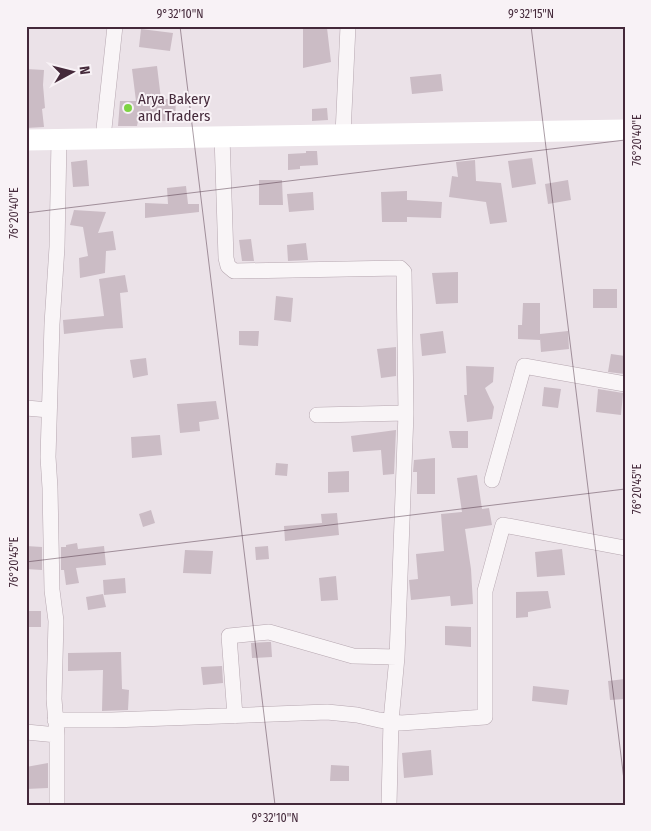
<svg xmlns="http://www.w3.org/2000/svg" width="651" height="831" font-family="'Fira Sans Condensed',sans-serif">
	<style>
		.building { fill: #cbbcc5 }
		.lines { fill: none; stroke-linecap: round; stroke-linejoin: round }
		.minor-casing { stroke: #b6a7b0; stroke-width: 16 }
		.minor { stroke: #f9f5f7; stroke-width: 15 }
		.secondary { stroke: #fff; stroke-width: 21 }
		.ticks { fill: none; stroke: #44293a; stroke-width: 1; stroke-opacity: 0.45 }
		.poi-dot { fill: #7ed443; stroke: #f8f2f6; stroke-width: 2 }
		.labels { text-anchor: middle; stroke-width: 4; stroke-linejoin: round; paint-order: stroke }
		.poi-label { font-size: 15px; fill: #44293a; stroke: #f8f2f6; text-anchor: start }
		.neatline { fill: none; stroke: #44293a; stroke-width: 2 }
		.ticks-label { font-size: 12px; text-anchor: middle; fill: #44293a }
	</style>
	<rect width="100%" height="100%" fill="#ebe2e8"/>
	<path class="building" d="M303 26 327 28 331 62 303 68Z
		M141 29 173 33 170 51 139 47Z
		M157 66 161 99H176L175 121H138L137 126H118L120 101H136L132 69Z
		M26 69 44 70 43 85 45 108 42 109 44 127 26 128Z
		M441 74 443 91 412 94 410 77Z
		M327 108 328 120 312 121V109Z
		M306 151H317L318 165 300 166V169L288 170V154L306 153Z
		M532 158 536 184 512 188 508 161Z
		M87 160 89 186 73 187 71 162Z
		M475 160 476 181 501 183 507 222 490 224 486 202 449 197 452 176 458 177 456 162Z
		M259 180H282L283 205H259Z
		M568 180 571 200 548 204 545 184Z
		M186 186 188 204H199V212L145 218V203L168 204 167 188Z
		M407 191V200L442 202 441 218 407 217V222H382L381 192Z
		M313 192 314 210 289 212 287 194Z
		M74 210 106 212 98 233 113 231 116 250 106 251 105 273 80 278 79 258 88 256 83 227 70 225Z
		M251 239 254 261H242L239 240Z
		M306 243 308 260 288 261 287 245Z
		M458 272V303L436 304 432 273Z
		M125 275 128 292 120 293 123 328 107 329 64 334 63 320 104 316 99 279Z
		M593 289H617V308H593Z
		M276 296 293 298 291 322 274 320Z
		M523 303H540V334L568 331 569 349 541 352 540 338V340L518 339V325H522Z
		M239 331H259L258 346 239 345Z
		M443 331 446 353 422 356 420 334Z
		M396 347V376L381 378 377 349Z
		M611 354 625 356V374L608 372Z
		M146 358 148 375 133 378 130 360Z
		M466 366 494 367 493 382 485 388 494 407 492 419 467 422 464 395H467Z
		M544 387 561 389 558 408 542 406Z
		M598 389 623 393 621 415 596 412Z
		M216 401 219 419 199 422 200 431 180 433 177 404Z
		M396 430 394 474 383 475 381 450 353 452 351 436Z
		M449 431H468V448H452Z
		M160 435 162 455 132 458 131 437Z
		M435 458V494H417V472H413L414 460Z
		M276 463 288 464 287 476 275 475Z
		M349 471V492L328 493V472Z
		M477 475 482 509 489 508 492 525 465 529 471 569 473 604 451 606 450 596 411 600 409 580 418 579 416 554 444 551 441 514 462 512 457 478Z
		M151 510 155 523 143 527 139 514Z
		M337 513 339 535 285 541 284 526 322 523 321 514Z
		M77 543 78 549 104 546 106 565 76 568 79 583 66 585 64 570H61V547H66V545Z
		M26 546 42 547V570L26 569Z
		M268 546 269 559 256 560 255 547Z
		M562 549 565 575 537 577 535 552Z
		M185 550 213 551 211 574 183 573Z
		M336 576 338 600 321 601 319 578Z
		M125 578 126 593 104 595 103 580Z
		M548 591 551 608 528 612V617L516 618V592Z
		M103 594 106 607 88 610 86 597Z
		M26 611H41V627H26Z
		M445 626 471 627V647L445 645Z
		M268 642H271L272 657 252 658 251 643Z
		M121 652 122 689 129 690 128 710 102 711 103 670 68 671V653Z
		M222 666 223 683 203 685 201 667Z
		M625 679V699L610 700 608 681Z
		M533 686 569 690 567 705 532 701Z
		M431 750 433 775 404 778 402 753Z
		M48 763V788L26 789V767Z
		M331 765 349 766V781H330Z"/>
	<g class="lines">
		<defs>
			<path id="minor" d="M343 134 348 26
				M222 136 226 258 228 266 234 271 400 268 404 272 406 413 397 657
				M103 138 115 26
				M26 408 49 410
				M317 415 406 413
				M492 480 524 366 625 384
				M235 716 229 636 269 632 353 656 397 657 391 721 389 805
				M55 720H112L327 712 357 715 379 720 401 723 485 717V591L503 525 625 548
				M26 732 57 735
				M57 805V735L54 699 56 621 52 590 50 488 48 457 52 324 57 247 59 139"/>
		</defs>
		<use href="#minor" class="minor-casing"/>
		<use href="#minor" class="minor"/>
		<path class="secondary" d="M26 140 625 130"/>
	</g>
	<path class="ticks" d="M180 26 275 805M531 26 625 788M26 213 625 140M26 562 625 489"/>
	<circle class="poi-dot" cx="128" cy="108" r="5"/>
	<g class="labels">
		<g class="poi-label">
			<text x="138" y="104">Arya Bakery<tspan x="138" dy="17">and Traders</tspan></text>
		</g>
	</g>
	<rect width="651" height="831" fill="none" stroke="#f8f2f6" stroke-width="55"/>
	<g transform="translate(72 72) rotate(83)" stroke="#f8f2f6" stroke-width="4" paint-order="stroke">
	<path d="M0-4L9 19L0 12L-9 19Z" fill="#44293a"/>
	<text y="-8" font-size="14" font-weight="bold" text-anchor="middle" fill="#44293a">N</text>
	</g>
	<rect x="28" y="28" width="596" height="776" class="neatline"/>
	<g class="ticks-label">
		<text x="180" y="18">9°32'10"N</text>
		<text x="531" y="18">9°32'15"N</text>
		<text transform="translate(637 140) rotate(-90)" y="4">76°20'40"E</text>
		<text transform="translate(14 213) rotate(-90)" y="4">76°20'40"E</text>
		<text transform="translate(637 489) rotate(-90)" y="4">76°20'45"E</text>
		<text transform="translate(14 562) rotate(-90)" y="4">76°20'45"E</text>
		<text x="275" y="822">9°32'10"N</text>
	</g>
</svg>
